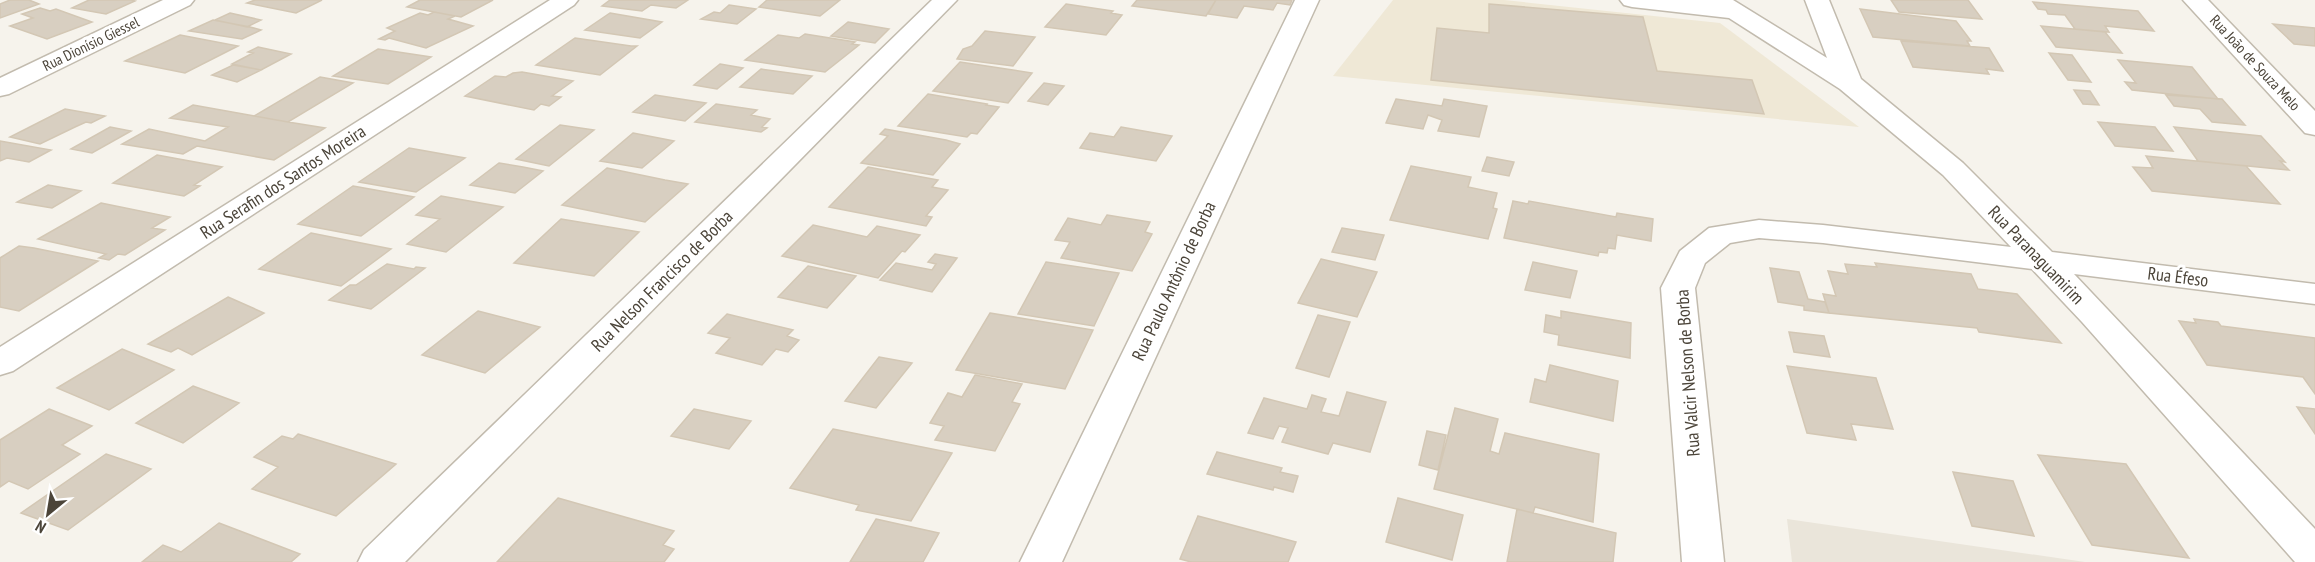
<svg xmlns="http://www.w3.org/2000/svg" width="2315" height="562" font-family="'PT Sans Narrow',sans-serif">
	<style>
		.residential { fill: #eae5da }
		.education { fill: #efe8d6 }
		.building { fill: #d8cfc1; stroke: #d3c7b4; stroke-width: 1.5 }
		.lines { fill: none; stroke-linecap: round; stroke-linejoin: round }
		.minor-casing { stroke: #c2bbae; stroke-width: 3 }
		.minor { fill: #fff; fill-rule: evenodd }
		.labels { text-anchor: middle; stroke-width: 6; stroke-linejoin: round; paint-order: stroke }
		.far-street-label { font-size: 15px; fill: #4b4439; stroke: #fff }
		.street-label { font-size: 18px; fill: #4b4439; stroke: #fff }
	</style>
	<rect width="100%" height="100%" fill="#f6f3ec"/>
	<path class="residential" d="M1787 519 2085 562H1792Z"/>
	<path class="education" d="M1393 0H1504L1720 23 1859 127 1333 76Z"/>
	<path class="building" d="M10 0H29L39 4 0 18V4Z
		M89 0H131L135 1 106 14 72 8Z
		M255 0H322L296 13 247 3Z
		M420 0H493L461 17 407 7Z
		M610 0H688L676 8 651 5 642 11 602 6Z
		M767 0H840L820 16 759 7Z
		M1137 0H1216L1206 16 1132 6Z
		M1216 0H1292L1290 5 1277 3 1273 10 1244 6 1237 18 1208 14Z
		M1891 0H1968L1982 19 1899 12Z
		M2033 2 2138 11 2154 31 2105 26 2109 32 2075 29 2065 15 2048 14 2046 10 2038 9Z
		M1066 4 1113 11 1111 13 1122 15 1106 35 1045 27Z
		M1489 4 1643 17 1657 71 1752 80 1764 114 1431 80 1437 28 1489 33Z
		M729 5 756 9 737 24 701 19 714 12 720 13Z
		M40 8 50 11 56 9 92 22 47 39 10 26 33 18 22 14Z
		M1860 9 1956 21 1971 41H1967L1970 46 1873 37Z
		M434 12 455 16 448 19 473 26 426 48 389 38 385 40 379 39 395 31 387 28 420 13 428 15Z
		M230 13 261 20 247 27 215 20Z
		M610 13 662 22 640 38 585 30Z
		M213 20 250 27 261 30 242 39 189 31Z
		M848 22 889 29 875 43 831 36Z
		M2273 24 2315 28V46L2294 44Z
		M2041 26 2105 32 2122 53 2056 47Z
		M985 31 1035 37 1013 66 957 59 963 49 972 46Z
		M805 34 855 42 852 44 859 45 825 72 745 60 778 35 799 38Z
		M180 35 238 46 185 73 125 61Z
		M575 38 631 46H637L600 75 536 65Z
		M1901 41 1989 48 2003 71 1986 69 1989 74 1913 67Z
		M258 47 291 54 261 70 232 64 253 53 248 52Z
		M378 49 431 57 388 84 333 76Z
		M2049 53 2072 55 2091 82 2068 80Z
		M2118 60 2192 67 2218 99 2132 90 2125 82 2136 83Z
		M960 62 1032 73 1008 103 933 91Z
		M720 64 743 68 717 89 694 85Z
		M233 65 261 70 237 82 212 75Z
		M761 69 812 76 793 94 740 87Z
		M522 72 573 81 552 96 561 97 549 106 541 104 534 110 465 96 495 76 506 77 513 73Z
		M320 77 353 83 288 122 254 116Z
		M1044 83 1064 86 1048 105 1028 101Z
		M2074 90 2090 91 2099 105 2083 104Z
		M928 94 987 104 986 105 999 107 977 134 971 133 967 137 898 126Z
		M655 95 706 103 685 121 633 112Z
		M2166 95 2222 99 2245 125 2212 122 2200 109 2174 106Z
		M1396 99 1442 106 1444 99 1487 106 1479 137 1438 131 1442 120 1428 115 1423 129 1386 123Z
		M716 104 757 110 751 115 770 119 762 127 767 128 761 132 695 122Z
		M193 105 288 122 325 128 274 160 197 146 183 154 122 144 149 129 205 141 228 127 170 118Z
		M65 109 105 116 91 123 86 122 75 127 40 144 10 137Z
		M2098 122 2155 127 2173 151 2115 146Z
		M560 125 594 130 549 166 516 159Z
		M110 127 131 131 92 153 71 149Z
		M1121 127 1172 136 1156 161 1080 148 1090 133 1114 137Z
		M2174 127 2261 136 2285 162 2280 161 2289 170 2198 161Z
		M885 129 946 140 960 144 933 175 861 163 888 136 880 134Z
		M633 133 674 141 642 168 600 161Z
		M0 141 51 150 29 162 7 158 0 161Z
		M409 148 465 158 416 192 359 182Z
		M157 155 222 167 194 185 200 186 184 196 113 183Z
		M2146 156 2246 166 2280 204 2152 191 2133 167 2153 168Z
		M1487 157 1514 162 1509 176 1482 171Z
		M499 163 523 167 543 171 515 193 470 185Z
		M1411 166 1471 177 1468 187 1497 193 1493 208 1497 209 1488 239 1390 220Z
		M868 167 938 180 932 187 948 190 926 216 932 217 926 226 829 207Z
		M607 168 665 180 688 184 645 222 562 205Z
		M48 185 81 191 52 208 17 202Z
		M353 186 414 197 361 236 298 224Z
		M441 196 503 207 446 252 407 244 440 219 416 215Z
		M1513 201 1528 204 1529 201 1616 217 1617 213 1653 219 1651 241 1617 235 1615 249 1608 248 1607 253 1599 252 1598 256 1504 238Z
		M101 203 170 217 152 228 165 230 125 255 118 254 109 260 99 258 106 254 38 239Z
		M1107 215 1150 222 1145 232 1152 234 1132 271 1061 258 1070 242 1055 240 1068 218 1101 225Z
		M561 219 639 232 594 276 514 263Z
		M813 225 867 237 877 226 920 235 905 252 902 251 878 278 782 256Z
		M1342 228 1384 235 1375 260 1332 252Z
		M311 233 391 249 341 286 259 269Z
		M19 246 34 248 98 261 19 311 0 307V258Z
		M935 254 957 258 932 292 880 280 896 263 932 270 936 264 928 262Z
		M1321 259 1377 272 1357 317 1298 303Z
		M1046 262 1119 273 1094 326 1018 314Z
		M1533 262 1577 271 1570 298 1525 290Z
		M1875 263 1971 274 1978 289 2017 294 2061 343 1979 332 1977 328 1829 313 1823 294 1836 296 1828 271 1848 274 1845 264 1877 267Z
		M387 264 414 269 416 267 425 268 371 309 329 300 350 285H356Z
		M808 266 856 276 827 308 778 297Z
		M1770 268 1799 272 1808 299 1825 302 1829 313 1804 310V306L1778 302Z
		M228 297 264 313 192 355 178 348 171 352 148 344Z
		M478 311 540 327 485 373 422 355Z
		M1561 311 1631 323 1630 358 1558 345 1559 335 1544 332 1546 315 1561 318Z
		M990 313 1093 330 1065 389 956 370Z
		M727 314 793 330 787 336 799 340 788 352 776 349 762 365 716 353 730 338 708 333Z
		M1318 315 1350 322 1329 377 1296 368Z
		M2194 319 2218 322 2221 326 2315 338V394L2303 377 2207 365 2179 321 2196 323Z
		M1789 332 1824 336 1830 357 1794 352Z
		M122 349 174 370 109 410 57 388Z
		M879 357 912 363 876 408 845 401Z
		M1550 365 1618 381 1613 421 1530 402 1535 379 1546 382Z
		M1787 366 1876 378 1893 429 1851 424 1856 440 1807 433Z
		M975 375 1022 384 1012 402 1020 404 995 451 935 440 944 426 930 423 948 393 962 397Z
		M193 386 239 403 183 443 136 423Z
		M1347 392 1386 402 1370 452 1333 443 1328 454 1282 442 1288 428 1279 426 1273 439 1248 433 1264 398 1307 409 1312 395 1326 399 1321 412 1339 416Z
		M2297 407 2315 409V434Z
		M1455 408 1498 419 1490 451 1499 454 1505 433 1599 454 1593 522 1535 507 1533 513 1434 489Z
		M49 409 92 426 62 445 80 454 28 489 9 481 0 487V440Z
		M694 409 751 421 729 449 671 436Z
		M833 429 952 453 911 521 856 510 859 505 790 488Z
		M1427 431 1446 435 1438 470 1419 465Z
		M298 434 396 464 336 516 252 489 278 467 254 457 282 436 293 439Z
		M1217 452 1282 468 1280 472 1298 476 1293 492 1274 487 1273 490 1207 474Z
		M106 454 151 469 68 530 21 513Z
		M2038 455 2126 464 2189 558 2092 545Z
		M1953 472 2013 481 2034 536 1972 526Z
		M558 498 674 531 663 545 674 549 664 562H497Z
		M1398 498 1463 515 1452 560 1386 542Z
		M1517 509 1616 533 1613 562H1507Z
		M1198 516 1296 542 1288 562H1191L1180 559Z
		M876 519 939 533 923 562H850Z
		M219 523 300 554 291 562H142L163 545 181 552Z"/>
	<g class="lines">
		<defs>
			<path id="minor" d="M163 0H194L190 5 9 94 0 96V78Z
				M550 0H578L574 5 13 371 0 375V347Z
				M932 0H957L405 562H358L364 550Z
				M1295 0H1319L1062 562H1020Z
				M1620 0H1733L1827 58 1805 0H1829L1861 79 1963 163 2052 252 2315 284V304L2074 274 2315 529V562H2295L2082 322 2032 269 1823 243 1759 238 1730 243 1705 263 1695 288 1724 562H1682L1661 288 1680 251 1709 228 1759 220 1823 225 2011 247 1943 175 1840 89 1729 18 1632 7 1624 5Z
				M2183 0H2208L2315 111V135L2305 133Z"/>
		</defs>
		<use href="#minor" class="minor-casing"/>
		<use href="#minor" class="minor"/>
	</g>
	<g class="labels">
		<g class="far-street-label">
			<text transform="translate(91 44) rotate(-26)" y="5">Rua Dionísio Giessel</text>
			<text transform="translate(2255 63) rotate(47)" y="5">Rua João de Souza Melo</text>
		</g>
		<g class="street-label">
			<text transform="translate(283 182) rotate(-33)" y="6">Rua Serafin dos Santos Moreira</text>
			<text transform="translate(2036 255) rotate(46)" y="6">Rua Paranaguamirim</text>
			<text transform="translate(2178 277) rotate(7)" y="6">Rua Éfeso</text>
			<text transform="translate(662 281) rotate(-45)" y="6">Rua Nelson Francisco de Borba</text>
			<text transform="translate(1174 281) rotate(-65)" y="6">Rua Paulo Antônio de Borba</text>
			<text transform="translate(1688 373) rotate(-94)" y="6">Rua Valcir Nelson de Borba</text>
		</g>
	</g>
	<g transform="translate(48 514) rotate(210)" stroke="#ffffff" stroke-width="4.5" paint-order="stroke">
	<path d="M0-4.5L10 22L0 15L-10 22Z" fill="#4b4439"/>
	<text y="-9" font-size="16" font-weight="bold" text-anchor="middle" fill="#4b4439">N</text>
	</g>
</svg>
